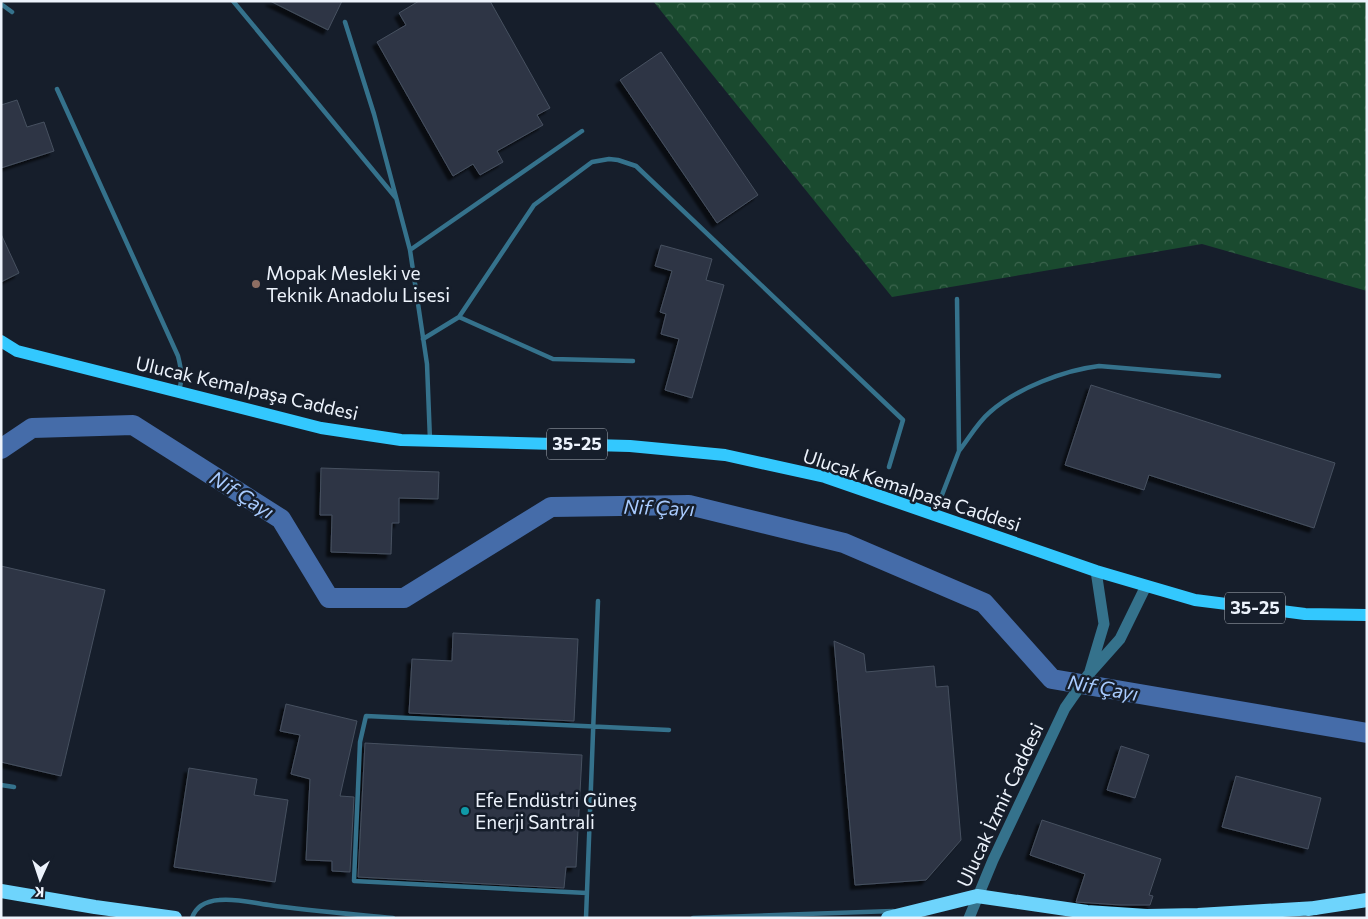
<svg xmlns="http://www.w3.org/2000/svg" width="1368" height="919" font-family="Commissioner,sans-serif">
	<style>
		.forest { fill: url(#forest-crowns) }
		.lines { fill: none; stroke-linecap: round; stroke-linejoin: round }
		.river { stroke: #456ca9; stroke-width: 20 }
		.building { fill: #2d3644; stroke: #475060; filter: url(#shadow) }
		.service { stroke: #35728c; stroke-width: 4.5 }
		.tertiary { stroke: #35728c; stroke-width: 11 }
		.primary { stroke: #33c8fe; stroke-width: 12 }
		.trunk { stroke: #6ed4fc; stroke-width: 14 }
		.education-dot { fill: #8d6e63; stroke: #161e2b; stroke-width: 2 }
		.culture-dot { fill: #0f9aa8; stroke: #161e2b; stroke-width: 2 }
		.labels { text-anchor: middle; stroke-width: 5; stroke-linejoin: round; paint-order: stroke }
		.shield { fill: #161e2b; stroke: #acb3bd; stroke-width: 1 }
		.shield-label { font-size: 18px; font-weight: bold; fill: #edf3fc }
		.poi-label { font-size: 19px; fill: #edf3fc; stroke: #161e2b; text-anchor: start }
		.street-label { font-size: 19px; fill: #edf3fc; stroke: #161e2b }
		.water-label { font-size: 20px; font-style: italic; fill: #a9cbfe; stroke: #161e2b }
	</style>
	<defs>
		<pattern id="forest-crowns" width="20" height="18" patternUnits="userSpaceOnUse" patternTransform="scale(1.25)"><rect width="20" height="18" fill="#1a4a2f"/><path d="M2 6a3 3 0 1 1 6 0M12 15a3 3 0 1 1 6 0" fill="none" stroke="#3c654e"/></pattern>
		<filter id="shadow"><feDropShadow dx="-4.5" dy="4.5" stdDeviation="1" flood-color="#0009"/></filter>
	</defs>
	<rect width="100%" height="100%" fill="#161e2b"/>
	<path class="forest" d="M653 1H1367V291L1202 244 892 297Z"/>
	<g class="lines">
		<path class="river" d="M1 449 32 428 133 425 281 519 329 598H404L551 507 689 505 844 543 984 603 1052 679 1367 733"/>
	</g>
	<path class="building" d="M270 1H342L328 30Z
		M419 1H490L550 108 537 115 543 125 497 151 503 162 480 175 473 164 453 176 377 42 406 25 399 13Z
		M661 52 758 195 717 223 620 80Z
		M17 100 27 127 44 122 54 151 1 168V105Z
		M1 234 19 273 1 282Z
		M661 245 712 259 706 280 724 285 692 398 665 390 679 339 661 334 666 314 660 312 672 271 655 266Z
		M1091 385 1335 463 1314 528 1149 475 1144 490 1065 465Z
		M321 468 439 472 438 499 399 498V523H392L391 554 331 552 332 515H320Z
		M1 566 105 590 61 776 1 762Z
		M453 633 578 639 574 721 409 713 412 659 452 661Z
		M834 641 864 654 866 672 934 666 936 687 948 686 961 840 926 880 855 885Z
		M286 704 357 721 340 796 354 797 350 872 332 871V861L306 860 310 779 291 774 300 735 280 731Z
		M365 743 582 755 576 867H566L564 888 358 877Z
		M1121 746 1149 755 1135 798 1107 790Z
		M189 768 257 779 254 795 288 800 275 882 174 867Z
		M1236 776 1321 798 1308 849 1222 827Z
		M1042 820 1161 859 1149 895 1153 896 1150 905H1120L1076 902 1085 874 1030 855Z"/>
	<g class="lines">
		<path class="service" d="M233 1 396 198
			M1 4 12 12
			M345 22 374 114 410 250 427 364 430 440
			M57 89 178 356C181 368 183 378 179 391
			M410 250 582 131
			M459 317 553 359 633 361
			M423 339 459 317 534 205 592 162 609 159 618 160 636 166 903 420 889 467
			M959 451C969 438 978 422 990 412 1017 388 1065 370 1099 366L1219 376
			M935 513 959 451 957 299
			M1 785 14 787
			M587 893 354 881 360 742 366 716 669 730
			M192 918C196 906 207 901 219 900 236 898 253 903 269 905 310 911 352 914 393 918
			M586 918 598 601
			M693 918 893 911"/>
		<path class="tertiary" d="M1090 671 1104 624 1096 571
			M969 918 993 860 1065 708 1088 675 1120 639 1146 586"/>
		<path class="primary" d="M1 341 17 351 321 428 401 440 630 446 725 455 825 477 1096 571 1195 600 1305 614 1367 615"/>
		<path class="trunk" d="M1 891 95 907 175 918
			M1308 909 1367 900
			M888 918 977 896 1087 912 1147 916 1198 915 1316 908"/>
	</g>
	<circle class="education-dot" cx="256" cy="284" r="5"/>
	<circle class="culture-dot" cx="465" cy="811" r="5"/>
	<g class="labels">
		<g class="shield">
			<rect x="547" y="428.5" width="60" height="31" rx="4"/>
			<rect x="1225" y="592.5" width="60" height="31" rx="4"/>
		</g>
		<g class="shield-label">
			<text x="577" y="450">35-25</text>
			<text x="1255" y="614">35-25</text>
		</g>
		<g class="poi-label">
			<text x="266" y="280">Mopak Mesleki ve<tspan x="266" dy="22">Teknik Anadolu Lisesi</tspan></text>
			<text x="475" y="807">Efe Endüstri Güneş<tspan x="475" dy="22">Enerji Santrali</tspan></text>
		</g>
		<g class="street-label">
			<text transform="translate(247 388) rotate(13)" y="7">Ulucak Kemalpaşa Caddesi</text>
			<text transform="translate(912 490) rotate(18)" y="7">Ulucak Kemalpaşa Caddesi</text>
			<text transform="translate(1000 805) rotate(-65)" y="7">Ulucak İzmir Caddesi</text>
		</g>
		<g class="water-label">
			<text transform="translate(242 495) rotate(32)" y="7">Nif Çayı</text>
			<text transform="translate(659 508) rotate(2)" y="7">Nif Çayı</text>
			<text transform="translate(1103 688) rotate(10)" y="7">Nif Çayı</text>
		</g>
	</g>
	<rect width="1368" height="919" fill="none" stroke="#edf3fc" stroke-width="5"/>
	<g transform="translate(40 879) rotate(183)" stroke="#161e2b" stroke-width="4" paint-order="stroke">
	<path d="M0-4L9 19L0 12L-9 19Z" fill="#edf3fc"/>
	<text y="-8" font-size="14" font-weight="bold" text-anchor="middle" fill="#edf3fc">K</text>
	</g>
</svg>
